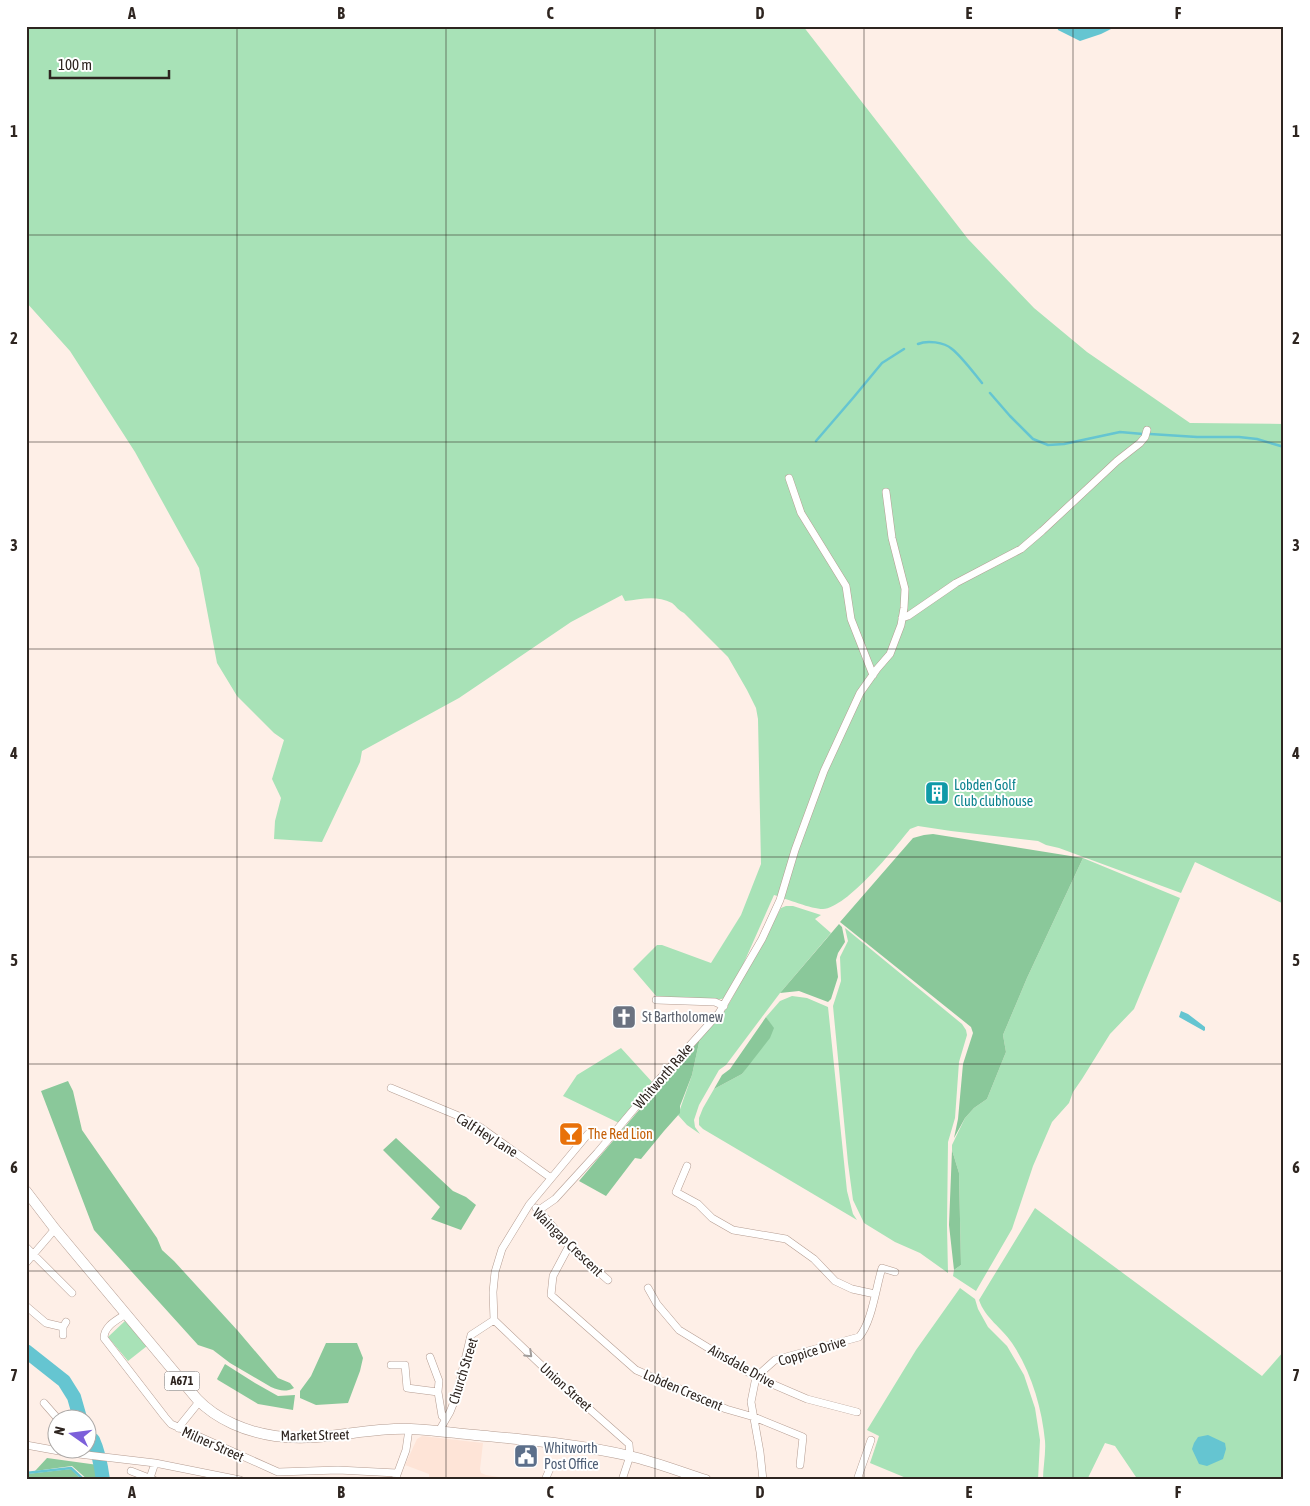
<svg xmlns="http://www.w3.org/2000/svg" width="1310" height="1506" font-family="'Asap Condensed',sans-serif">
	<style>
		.built { fill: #fee4d7 }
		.green { fill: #a8e2b7 }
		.forest { fill: #8ac89a }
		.water { fill: #65c5d1 }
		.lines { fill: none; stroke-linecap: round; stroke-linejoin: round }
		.stream { stroke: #65c5d1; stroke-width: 2.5 }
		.river { stroke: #65c5d1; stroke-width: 14 }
		.minor-casing { stroke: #b59d92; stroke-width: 8 }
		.primary-casing { stroke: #b59d92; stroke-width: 11 }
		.minor { stroke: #fff; stroke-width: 7 }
		.primary { stroke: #fff; stroke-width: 10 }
		.oneway { stroke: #a19d9b }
		.grid { fill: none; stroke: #2e2520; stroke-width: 1; stroke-opacity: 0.55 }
		.labels { text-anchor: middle; stroke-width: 4; stroke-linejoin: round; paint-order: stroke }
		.shield { fill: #fff; stroke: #6d6663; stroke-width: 1 }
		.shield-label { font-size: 12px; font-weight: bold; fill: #2e2520 }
		.culture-label { font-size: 14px; fill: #0d838f; stroke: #fff; text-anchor: start }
		.worship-label { font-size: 14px; fill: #5b616d; stroke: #fff; text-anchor: start }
		.street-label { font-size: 14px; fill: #2e2520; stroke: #fff }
		.food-label { font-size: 14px; fill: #c56008; stroke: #fff; text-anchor: start }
		.service-label { font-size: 14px; fill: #4e5e75; stroke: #fff; text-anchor: start }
		.neatline { fill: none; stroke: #2e2520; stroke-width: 2 }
		.grid-label { font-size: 16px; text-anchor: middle; font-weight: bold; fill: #2e2520 }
	</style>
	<rect width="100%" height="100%" fill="#feefe7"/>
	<path class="built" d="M422 1436 483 1443 480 1469 481 1473 486 1475 519 1480H429V1474L405 1465 417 1439Z"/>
	<path class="green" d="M26 26H803L968 239 1034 308 1087 352 1190 423 1284 424V904L1195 862 1181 893 1059 848 1046 845 1038 841 951 831 918 826 910 829C895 848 847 908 823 909 811 909 787 899 774 895L738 976 727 998 715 1000 657 997 633 969 657 945H662L711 963 741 915 761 864 758 719 756 708 747 690 728 657 684 613C679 611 676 606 672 603 656 595 642 599 625 601L622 595 571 622 459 698 362 751 360 762 322 842 274 839 275 821 281 798 272 779 284 740 274 733 237 696 217 663 199 568 135 452 70 351 26 302Z
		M1083 858 1180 898 1134 1009 1110 1034 1082 1079 1073 1092 1069 1103 1052 1122 1033 1166 1012 1229 976 1291 953 1276 954 1270 961 1265 959 1173 952 1150V1145L965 1118 974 1108 987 1099 1006 1052 1003 1035 1027 978Z
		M786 906H793L821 915 815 919 831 933 780 993 726 1065 719 1070 699 1105 694 1120 695 1127 700 1134 687 1125 678 1115 692 1075 700 1038 719 1018 730 1002 781 908Z
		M845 928 962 1024 966 1030 967 1035 959 1062 955 1118 948 1142 947 1226 948 1273 920 1253 895 1242 864 1223 853 1200 848 1163 833 1006 841 981 840 957 848 941Z
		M792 996 807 998 828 1007 847 1191 853 1214 857 1220 703 1129 699 1125V1118L703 1108 714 1089 742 1074 773 1028 766 1017 780 1001Z
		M621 1048 653 1083 619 1123 563 1096 577 1075Z
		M1035 1208 1262 1376 1284 1351V1480H1138L1115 1446 1105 1443 1087 1480H1043C1043 1467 1046 1454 1045 1441 1042 1408 1031 1371 1012 1343 1002 1328 985 1318 979 1300Z
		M960 1288 975 1299 978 1309 988 1327 1007 1346 1024 1375 1035 1408 1040 1440 1038 1480H911L870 1463 879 1436 867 1430 916 1350Z
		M126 1320 147 1346 128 1361 108 1337Z"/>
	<path class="forest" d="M933 834 1083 858 1027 978 1003 1035 1006 1052 987 1099 974 1108 965 1118 954 1138 958 1119 963 1064 973 1033 971 1027 840 922 913 838 924 835Z
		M839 924 842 927 845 942 838 953 836 960 838 977 831 999 828 1002 799 991 780 993Z
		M766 1017 774 1028 770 1038 742 1074 714 1089 722 1075 730 1069Z
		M700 1038 692 1075 680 1106V1113L664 1131 641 1159 635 1158 606 1196 579 1181Z
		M68 1081 73 1091 82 1130 157 1238 162 1250 174 1261 238 1331 278 1378 290 1383 294 1388C286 1392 280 1391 271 1387L230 1363 213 1350 198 1345 94 1230 41 1091Z
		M396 1138 453 1191 466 1197 476 1205 461 1230 431 1219 440 1207 383 1150Z
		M952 1150 959 1173 961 1265 954 1270 949 1225Z
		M326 1343H357L363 1358 360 1371 348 1403 316 1405 300 1398V1391L311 1376Z
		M225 1364 255 1383 278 1396 295 1395 293 1410 258 1404 218 1380 217 1379Z
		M47 1458 98 1465 100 1480H88L72 1466 35 1471Z
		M71 1469 82 1480H26V1474Z"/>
	<path class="water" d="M1057 26H1117L1101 34 1080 41 1058 30Z
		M1181 1011 1188 1014 1205 1027V1030L1204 1031 1179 1017Z
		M1208 1435 1225 1443 1226 1449 1223 1459 1207 1466 1199 1464 1192 1449 1194 1443 1198 1437Z"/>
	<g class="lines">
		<path class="stream" d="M918 344C927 340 944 342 952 349 962 357 973 372 982 383
			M990 393 1010 416 1033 439 1048 445 1064 444 1120 432 1143 434
			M1150 434 1197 437H1239L1257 439 1284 447
			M816 441 853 398 882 363 904 349
			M26 1473 71 1468 84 1480"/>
		<path class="river" d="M26 1351 64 1381 74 1397 80 1418
			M88 1439 93 1440C99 1453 101 1465 103 1480"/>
		<defs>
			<path id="minor" d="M789 478 801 513 846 586 851 619 873 675
				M902 618 908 616 956 583 1021 549 1042 531 1117 461 1140 443 1145 437 1147 430
				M656 1000 715 1002 724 1006
				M391 1088 461 1117 480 1127 551 1178
				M687 1166 676 1192 698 1204 712 1218 733 1230 786 1239 814 1259 835 1281 852 1289 875 1294
				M536 1208 539 1210 569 1246 608 1280
				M539 1210 555 1199 597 1153 656 1083 719 1013 762 939 780 900 795 850 824 771 860 693 877 669 890 654 901 625 904 608 905 589 892 538 886 492
				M569 1246 553 1276 551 1295 636 1370 726 1409 754 1417 803 1437 800 1465
				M26 1247 72 1293
				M26 1263 55 1229
				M648 1288 657 1304 679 1330 756 1377 807 1399 857 1412
				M26 1306 46 1323 63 1327
				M126 1314C117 1320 104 1326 104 1338L165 1417 171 1424 278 1472 338 1470 397 1473
				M494 1320 560 1383 629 1444 630 1456 622 1480
				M494 1320 493 1292 495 1272 502 1249 529 1205 588 1134
				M63 1335V1327L66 1322
				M430 1357 439 1381 438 1392
				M391 1365H405L407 1388 438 1392 442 1416 445 1419
				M44 1403 58 1419
				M178 1428 199 1402
				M439 1431 450 1412 456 1397 471 1335 494 1320
				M26 1445 70 1453 155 1463 240 1480
				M131 1471 154 1480
				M150 1478 155 1463
				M395 1480 406 1450 409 1429
				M545 1480 552 1464
				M763 1480 760 1452 751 1402 756 1377 775 1360 859 1337C872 1322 876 1287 882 1268L895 1272
				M857 1480 871 1440"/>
			<path id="primary" d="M26 1191 55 1229 197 1399C217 1420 247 1432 275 1436 321 1443 365 1427 411 1429 433 1430 454 1433 475 1435 527 1440 579 1444 630 1456 655 1462 681 1472 706 1480"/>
		</defs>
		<use href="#minor" class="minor-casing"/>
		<use href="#primary" class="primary-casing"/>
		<use href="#minor" class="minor"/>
		<use href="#primary" class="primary"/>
	</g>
	<defs><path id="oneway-chevron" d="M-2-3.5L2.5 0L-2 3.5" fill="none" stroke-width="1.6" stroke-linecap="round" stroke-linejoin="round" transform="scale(1.25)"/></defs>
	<use class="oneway" href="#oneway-chevron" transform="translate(529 1354) rotate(44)"/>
	<path class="grid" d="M237 26V1480M446 26V1480M655 26V1480M864 26V1480M1073 26V1480M26 235H1284M26 442H1284M26 649H1284M26 857H1284M26 1064H1284M26 1271H1284"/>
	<defs>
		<symbol id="building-square" viewBox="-11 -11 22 22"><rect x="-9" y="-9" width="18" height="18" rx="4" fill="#0f9aa8" stroke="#fff"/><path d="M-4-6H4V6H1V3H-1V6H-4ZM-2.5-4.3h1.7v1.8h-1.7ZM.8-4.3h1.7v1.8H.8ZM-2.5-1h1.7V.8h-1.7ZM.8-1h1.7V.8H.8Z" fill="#fff"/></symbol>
		<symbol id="church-square" viewBox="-11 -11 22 22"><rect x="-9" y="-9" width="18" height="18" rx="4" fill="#6b7280" stroke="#fff"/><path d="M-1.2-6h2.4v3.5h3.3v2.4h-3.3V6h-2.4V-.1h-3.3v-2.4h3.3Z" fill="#fff"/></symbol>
		<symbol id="bar-square" viewBox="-11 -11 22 22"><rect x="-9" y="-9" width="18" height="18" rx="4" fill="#e8710a" stroke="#fff"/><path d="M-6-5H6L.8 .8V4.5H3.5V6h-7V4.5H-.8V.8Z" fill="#fff"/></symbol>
		<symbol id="civic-square" viewBox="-11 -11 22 22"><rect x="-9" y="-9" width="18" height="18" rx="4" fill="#5c6f8a" stroke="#fff"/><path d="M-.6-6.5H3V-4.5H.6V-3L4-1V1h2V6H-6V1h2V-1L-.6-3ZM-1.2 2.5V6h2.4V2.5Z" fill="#fff"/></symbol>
	</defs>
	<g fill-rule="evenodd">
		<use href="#building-square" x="923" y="779" width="28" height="28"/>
		<use href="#church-square" x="610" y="1003" width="28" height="28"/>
		<use href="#bar-square" x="557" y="1120" width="28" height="28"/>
		<use href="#civic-square" x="512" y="1442" width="28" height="28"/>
	</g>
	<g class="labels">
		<rect class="shield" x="164.5" y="1371.5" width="35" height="19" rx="4"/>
		<g class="shield-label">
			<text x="182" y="1385">A671</text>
		</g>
		<g class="culture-label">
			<text x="954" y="790">Lobden Golf<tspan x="954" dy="16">Club clubhouse</tspan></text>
		</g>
		<g class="worship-label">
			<text x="642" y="1022">St Bartholomew</text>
		</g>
		<g class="street-label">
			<text transform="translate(663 1076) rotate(-49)" y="5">Whitworth Rake</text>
			<text transform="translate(487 1135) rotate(32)" y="5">Calf Hey Lane</text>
			<text transform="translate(568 1242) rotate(44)" y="5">Waingap Crescent</text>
			<text transform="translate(812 1351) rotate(-17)" y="5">Coppice Drive</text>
			<text transform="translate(742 1366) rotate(29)" y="5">Ainsdale Drive</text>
			<text transform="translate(463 1371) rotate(-73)" y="5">Church Street</text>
			<text transform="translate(566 1387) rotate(42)" y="5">Union Street</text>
			<text transform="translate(683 1390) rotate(23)" y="5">Lobden Crescent</text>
			<text transform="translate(315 1435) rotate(-1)" y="5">Market Street</text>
			<text transform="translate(213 1444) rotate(24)" y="5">Milner Street</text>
		</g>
		<g class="food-label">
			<text x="588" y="1139">The Red Lion</text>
		</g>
		<g class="service-label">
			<text x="544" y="1453">Whitworth<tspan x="544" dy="16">Post Office</tspan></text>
		</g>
	</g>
	<rect width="1310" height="1506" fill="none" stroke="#ffffff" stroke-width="55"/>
	<g transform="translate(72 1434) rotate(284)"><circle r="24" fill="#ffffff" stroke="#aba8a6"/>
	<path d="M0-4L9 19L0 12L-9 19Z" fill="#7c5fda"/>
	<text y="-8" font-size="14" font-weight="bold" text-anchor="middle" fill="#2e2520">N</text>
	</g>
	<path d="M50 70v8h119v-8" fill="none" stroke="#2e2520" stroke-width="2.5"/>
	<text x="58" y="70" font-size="15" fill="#2e2520" stroke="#ffffff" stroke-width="4" paint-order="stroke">100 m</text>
	<rect x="28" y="28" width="1254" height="1450" class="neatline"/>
	<g class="grid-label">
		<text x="132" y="19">A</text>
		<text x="341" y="19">B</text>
		<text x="550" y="19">C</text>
		<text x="760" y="19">D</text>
		<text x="969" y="19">E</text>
		<text x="1178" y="19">F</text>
		<text x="14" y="137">1</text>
		<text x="1296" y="137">1</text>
		<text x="14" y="344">2</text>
		<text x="1296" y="344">2</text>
		<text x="14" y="551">3</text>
		<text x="1296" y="551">3</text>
		<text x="14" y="759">4</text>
		<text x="1296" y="759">4</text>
		<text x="14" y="966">5</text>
		<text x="1296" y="966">5</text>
		<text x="14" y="1173">6</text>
		<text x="1296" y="1173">6</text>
		<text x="14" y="1381">7</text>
		<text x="1296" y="1381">7</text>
		<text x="132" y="1498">A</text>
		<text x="341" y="1498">B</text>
		<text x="550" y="1498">C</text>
		<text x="760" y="1498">D</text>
		<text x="969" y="1498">E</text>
		<text x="1178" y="1498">F</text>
	</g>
</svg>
